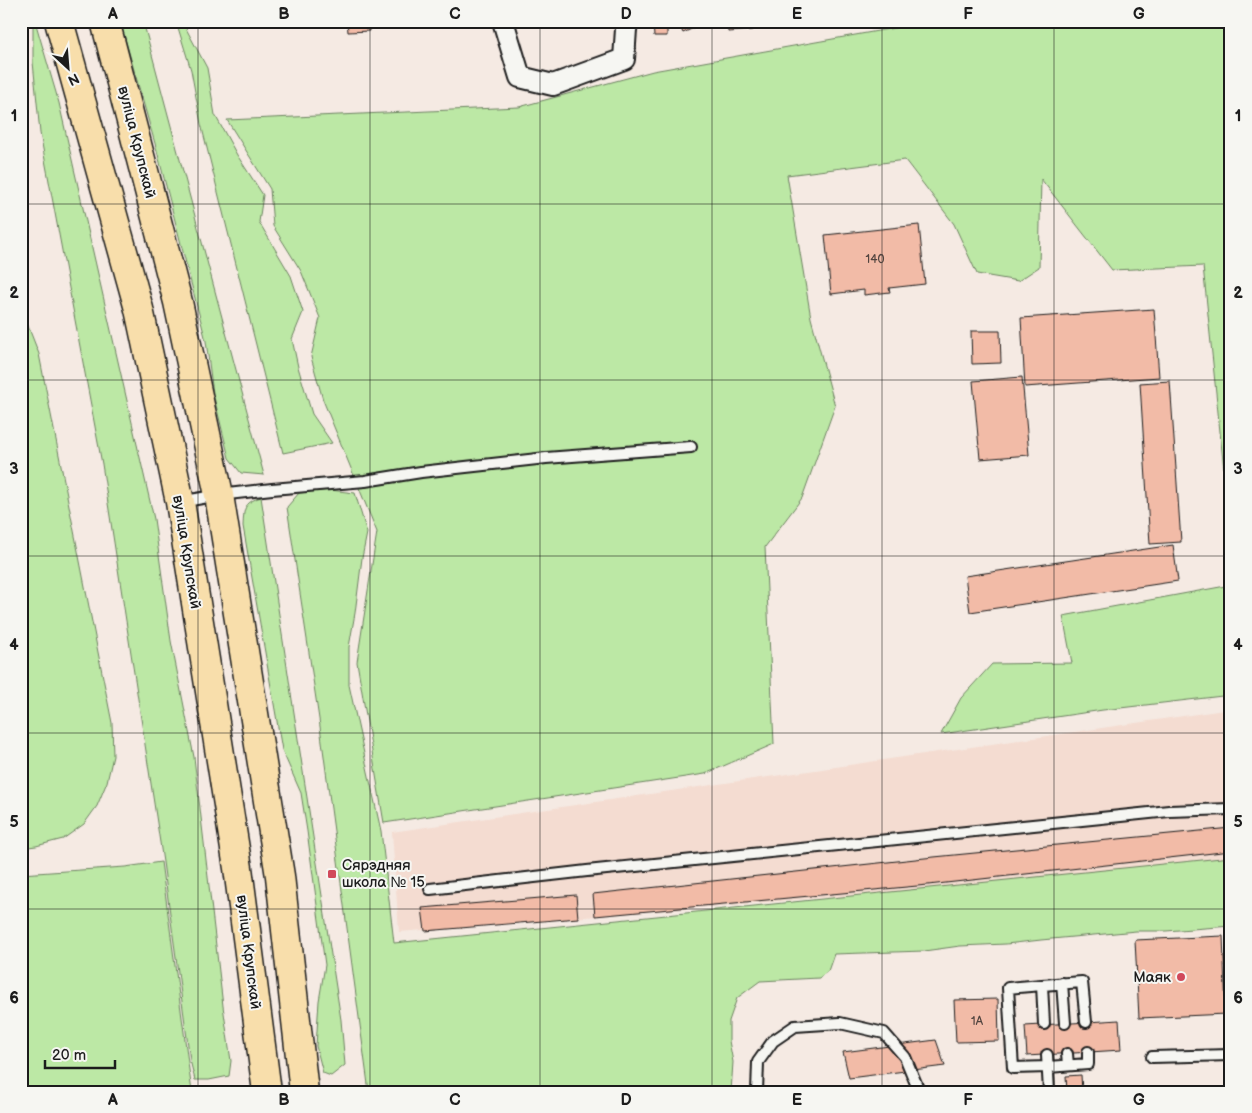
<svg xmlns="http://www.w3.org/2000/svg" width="1252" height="1113" font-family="'Balsamiq Sans',sans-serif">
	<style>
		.built { fill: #f4dcd1 }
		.green { fill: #bce8a5; stroke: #6c8260 }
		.building { fill: #f2bba7; stroke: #1c1c1c }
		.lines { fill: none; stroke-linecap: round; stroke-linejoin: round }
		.service-casing { stroke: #1c1c1c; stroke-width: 14 }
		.minor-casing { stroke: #1c1c1c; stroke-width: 24 }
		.primary-casing { stroke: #1c1c1c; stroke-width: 31 }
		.service { stroke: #f6f6f2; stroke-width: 10 }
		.minor { stroke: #f6f6f2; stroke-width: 20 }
		.primary { stroke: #f8deab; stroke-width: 28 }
		.grid { fill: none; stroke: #1c1c1c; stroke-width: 1; stroke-opacity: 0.55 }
		.poi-dot { fill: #d1495b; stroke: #f6f6f2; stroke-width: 2 }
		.labels { text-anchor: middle; stroke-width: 4; stroke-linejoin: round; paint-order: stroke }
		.number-label { font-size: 12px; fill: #52443f }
		.street-label { font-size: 15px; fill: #1c1c1c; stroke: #f6f6f2 }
		.poi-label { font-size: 15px; fill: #1c1c1c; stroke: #f6f6f2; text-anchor: start }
		.neatline { fill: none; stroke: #1c1c1c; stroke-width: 2 }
		.grid-label { font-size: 16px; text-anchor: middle; font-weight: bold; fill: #1c1c1c }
	</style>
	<rect width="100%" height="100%" fill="#f5eae3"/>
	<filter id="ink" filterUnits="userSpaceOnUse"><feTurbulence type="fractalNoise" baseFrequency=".02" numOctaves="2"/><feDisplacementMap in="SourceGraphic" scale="10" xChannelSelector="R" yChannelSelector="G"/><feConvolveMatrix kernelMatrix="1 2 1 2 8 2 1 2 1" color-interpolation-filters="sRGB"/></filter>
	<g filter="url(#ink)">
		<path class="built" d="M1231 709V865L399 932 392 832Z"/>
		<path class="green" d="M33 21H35L59 103 154 519 171 641 194 757 223 1006 231 1061 229 1076 209 1080H195L190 1060 163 862 102 464 40 133 33 62Z
			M120 21H143L264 475 241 473 229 458 213 393 206 341 156 147Z
			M176 21H182L207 68 215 115 237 155 263 195 259 222 291 276 303 312 292 339 298 367 312 414 332 443 283 453 201 124 191 70Z
			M934 21H1231V539L1203 266 1112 270 1041 179 1039 267 1018 281 977 274 954 224 905 160 787 175 811 318 835 406 802 498 765 547 774 744 705 774 384 823 357 662 377 532 323 400 311 357 320 318 301 271 273 226 270 189 227 120 519 107 653 71Z
			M21 308 39 354 112 723 113 756 107 782 97 806 84 824 63 839 36 846 21 848Z
			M330 490 355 493 367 533 362 558 355 613 349 647V685L381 831 394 943 1231 857V926L1166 931H1136L1041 940 1006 944 960 946 924 951 834 954 828 971 819 978 760 981 737 998 729 1021V1041L733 1062 731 1092H369L319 719 287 507 299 493Z
			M261 497 341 1020 345 1065 331 1076 323 1073 316 1046 319 1001 325 965 307 831 301 793 282 750 243 526C244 509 243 503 261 497Z
			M1231 585V695L1103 710 941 734 961 698 992 664 1072 663 1063 616Z
			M161 862 192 1092H21V874L125 867Z"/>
		<path class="building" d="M347 21H369V31L348 32Z
			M646 21H667V36H654L653 24H646Z
			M677 21H708L683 33Z
			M727 21H753V30L728 32Z
			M919 225 925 284 889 288 890 292 864 295V290L831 294 825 235Z
			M1154 309 1159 377 1025 387 1021 318Z
			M971 331H1000L1001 363 972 364Z
			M1022 377 1029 455 980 459 973 381Z
			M1170 381 1181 542 1150 544 1140 383Z
			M1173 545 1178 581 970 612 965 576Z
			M1231 828V851L928 885 595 916 593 894 934 857Z
			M576 895 578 918 425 931 422 908Z
			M1223 936 1226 1014 1139 1018 1135 940Z
			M998 999 999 1041 956 1042 954 1000Z
			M1119 1020 1121 1050 1027 1056 1025 1026Z
			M936 1040 945 1066 849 1078 843 1052Z
			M1081 1075 1082 1092H1067L1066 1076Z"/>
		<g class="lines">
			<defs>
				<path id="service" d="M180 502 219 495 272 489 365 481 421 472 546 458 691 447
					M430 889 587 871 1169 811 1231 809
					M1062 983 1065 1023
					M1042 985 1008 988 1013 1068 1048 1067 1088 1064V1052
					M1044 1024 1042 985 1082 982 1086 1022
					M1067 1054 1068 1065
					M1047 1055 1049 1092
					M1152 1057 1231 1055
					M757 1092 758 1062 773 1041 795 1026 840 1023 884 1033 905 1057 917 1086V1092"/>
				<path id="minor" d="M503 21 520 77 553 85 624 59 626 29 629 21"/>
				<path id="primary" d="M59 21 139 309 180 502 238 868 267 1092
					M105 21 178 302 219 495 280 876 304 1092"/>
			</defs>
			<use href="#service" class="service-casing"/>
			<use href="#minor" class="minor-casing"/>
			<use href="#primary" class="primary-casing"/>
			<use href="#service" class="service"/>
			<use href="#minor" class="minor"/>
			<use href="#primary" class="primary"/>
		</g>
	</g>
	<path class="grid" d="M198 21V1092M370 21V1092M540 21V1092M712 21V1092M882 21V1092M1054 21V1092M21 204H1231M21 380H1231M21 556H1231M21 733H1231M21 909H1231"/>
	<g class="poi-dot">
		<rect x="327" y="869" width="10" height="10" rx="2.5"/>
		<circle cx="1181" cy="977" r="5"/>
	</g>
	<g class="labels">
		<g class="number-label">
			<text x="875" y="263">140</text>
			<text x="977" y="1025">1А</text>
		</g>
		<g class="street-label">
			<text transform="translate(137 142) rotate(76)" y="5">вуліца Крупскай</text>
			<text transform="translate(187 552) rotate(81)" y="5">вуліца Крупскай</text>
			<text transform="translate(249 952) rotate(83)" y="5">вуліца Крупскай</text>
		</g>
		<g class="poi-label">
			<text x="342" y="870">Сярэдняя<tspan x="342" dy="17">школа № 15</tspan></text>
			<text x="1171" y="982" text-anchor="end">Маяк</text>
		</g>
	</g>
	<rect width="1252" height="1113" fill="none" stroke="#f6f6f2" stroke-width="55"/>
	<g transform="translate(68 68) rotate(154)" stroke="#f6f6f2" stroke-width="4" paint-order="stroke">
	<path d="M0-4L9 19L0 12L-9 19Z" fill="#1c1c1c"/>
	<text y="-8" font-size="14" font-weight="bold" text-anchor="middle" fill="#1c1c1c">N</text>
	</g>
	<path d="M45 1060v8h70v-8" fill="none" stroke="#1c1c1c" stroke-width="2.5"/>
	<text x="52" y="1060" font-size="15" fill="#1c1c1c" stroke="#f6f6f2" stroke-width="4" paint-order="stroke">20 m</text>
	<rect x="28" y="28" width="1196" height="1058" class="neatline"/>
	<g class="grid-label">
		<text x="113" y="19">A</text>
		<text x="284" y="19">B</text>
		<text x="455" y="19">C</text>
		<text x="626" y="19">D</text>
		<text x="797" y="19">E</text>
		<text x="968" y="19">F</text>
		<text x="1139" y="19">G</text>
		<text x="14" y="121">1</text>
		<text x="1238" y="121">1</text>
		<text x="14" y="298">2</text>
		<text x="1238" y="298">2</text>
		<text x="14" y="474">3</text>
		<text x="1238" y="474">3</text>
		<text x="14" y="650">4</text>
		<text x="1238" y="650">4</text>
		<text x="14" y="827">5</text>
		<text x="1238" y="827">5</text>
		<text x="14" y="1003">6</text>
		<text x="1238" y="1003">6</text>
		<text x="113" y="1105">A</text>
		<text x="284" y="1105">B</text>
		<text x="455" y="1105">C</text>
		<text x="626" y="1105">D</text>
		<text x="797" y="1105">E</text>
		<text x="968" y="1105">F</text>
		<text x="1139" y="1105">G</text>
	</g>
</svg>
